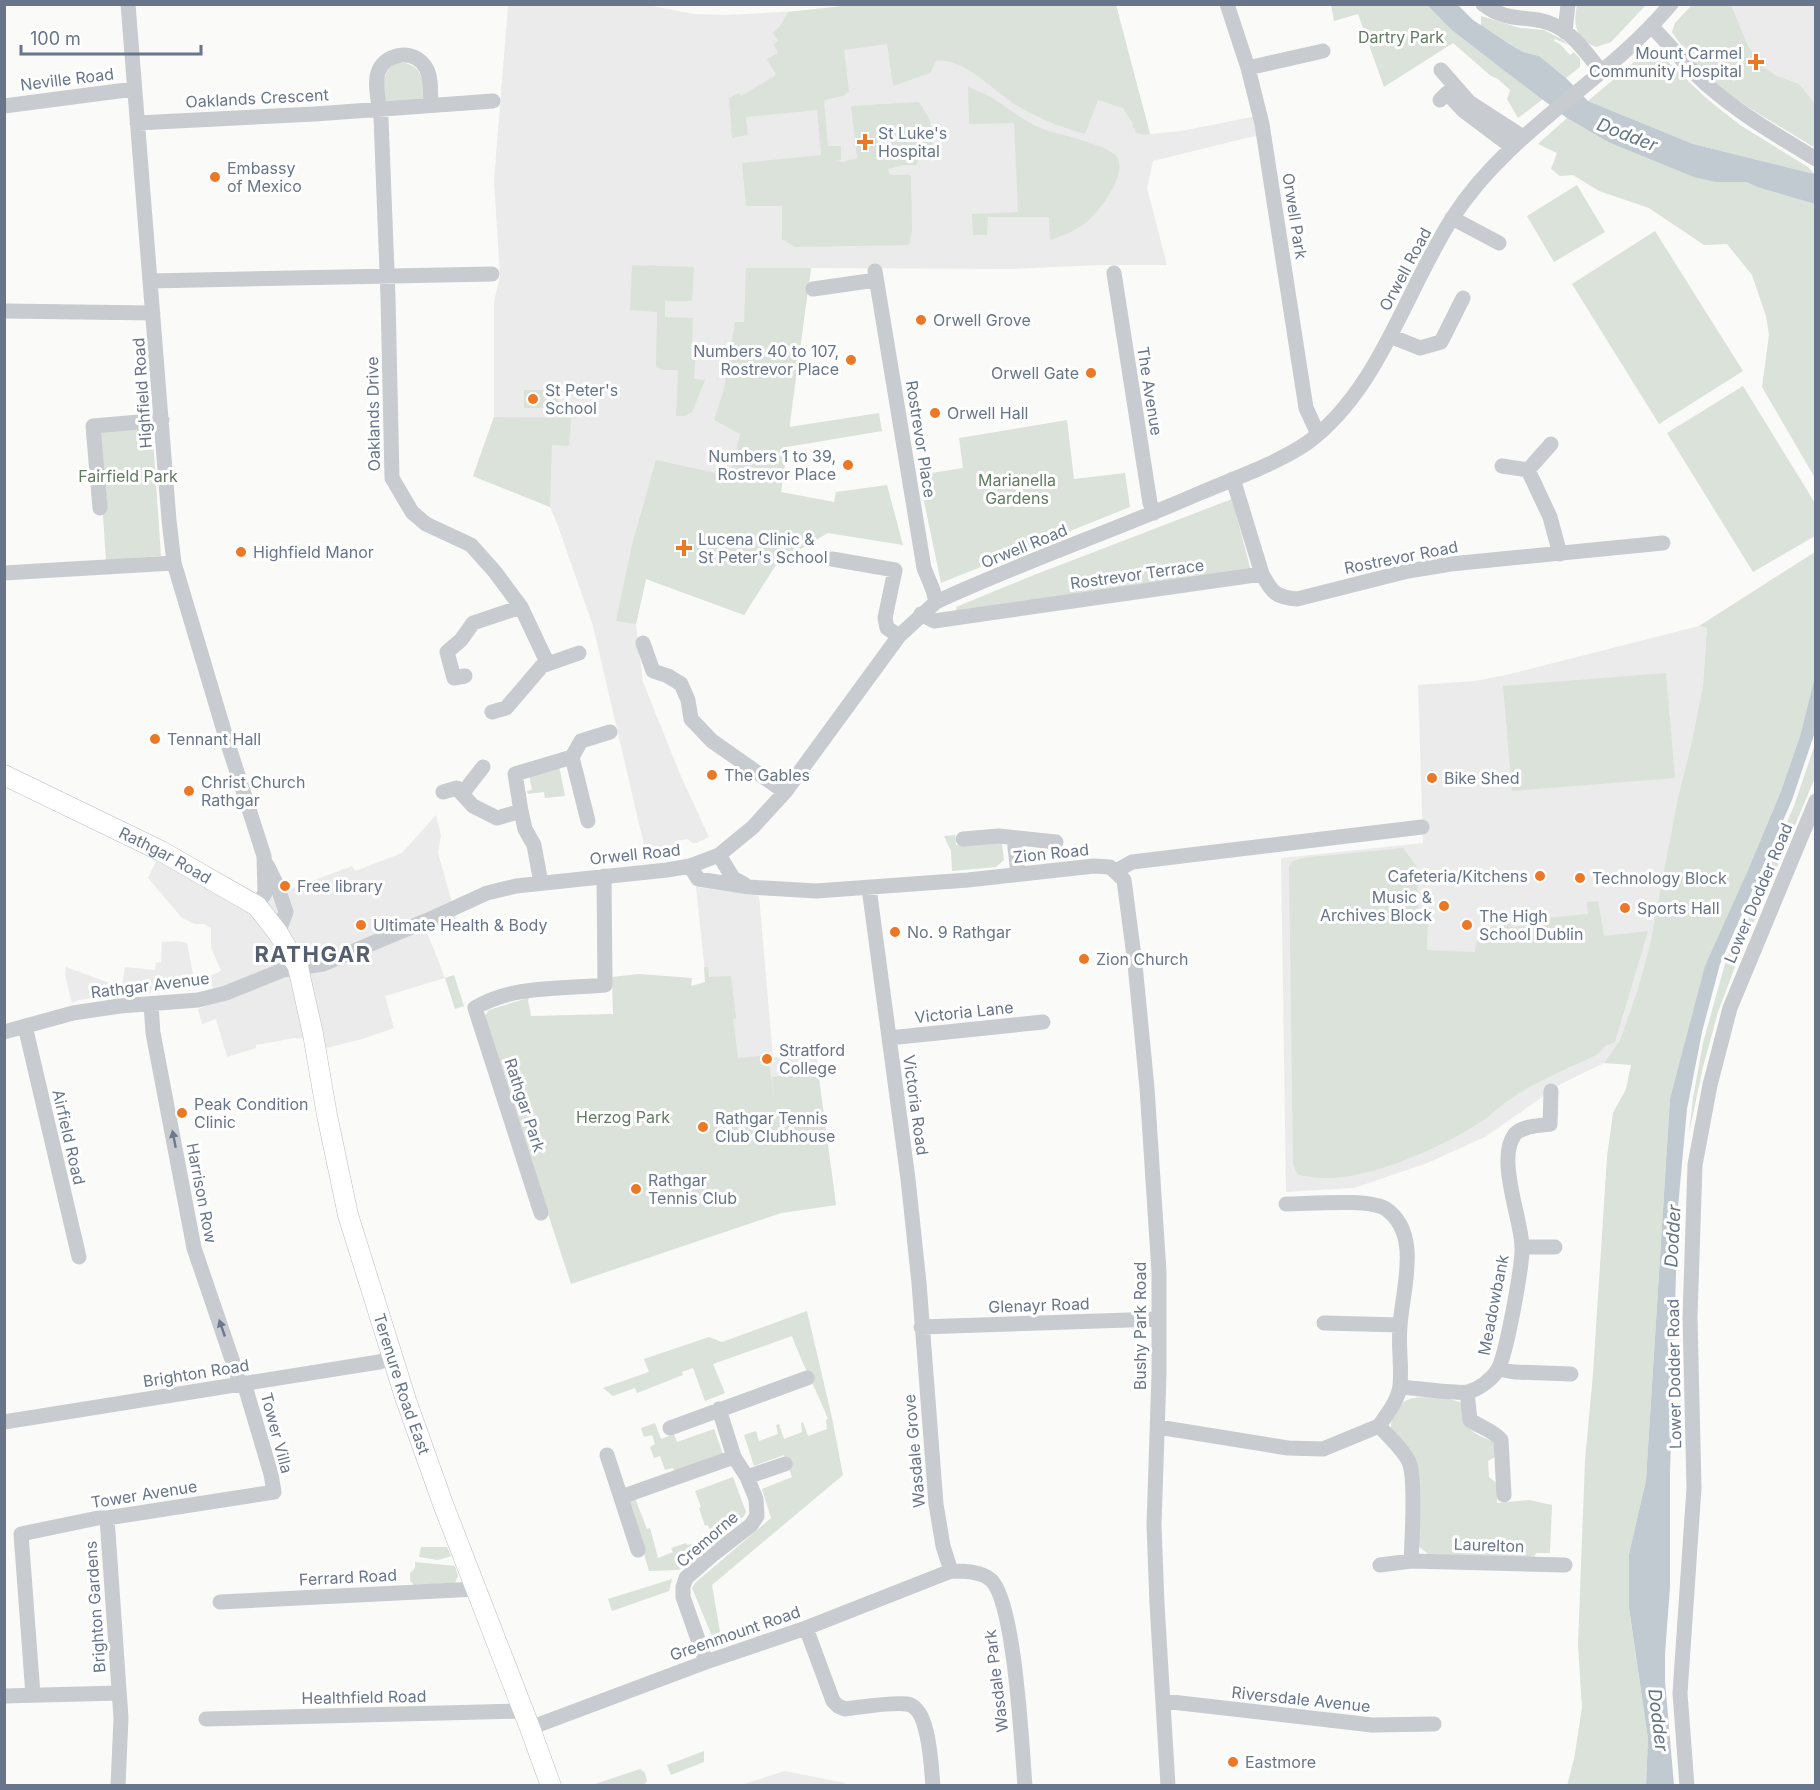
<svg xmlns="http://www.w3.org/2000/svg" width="1820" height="1790" font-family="Inter,sans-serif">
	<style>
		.built { fill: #ebebeb }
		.green { fill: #dae2d9 }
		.water { fill: #c2cad1 }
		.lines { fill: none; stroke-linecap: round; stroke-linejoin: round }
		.major-casing { stroke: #bbbec3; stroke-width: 21 }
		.minor { stroke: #c8cbcf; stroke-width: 15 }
		.major { stroke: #fff; stroke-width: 20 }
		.oneway { fill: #6d798d }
		.poi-dot { fill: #ec7826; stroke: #fff; stroke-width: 2 }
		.labels { text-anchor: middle; stroke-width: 6; stroke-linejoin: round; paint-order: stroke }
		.park-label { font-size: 16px; fill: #637b63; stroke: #fff }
		.poi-label { font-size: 16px; fill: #68758a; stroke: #fff; text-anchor: start }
		.street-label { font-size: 16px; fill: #68758a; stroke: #fff }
		.water-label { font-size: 18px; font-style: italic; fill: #637685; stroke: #fff }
		.district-label { font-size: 22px; font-weight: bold; letter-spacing: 1.5px; fill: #565f6f; stroke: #fff }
	</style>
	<rect width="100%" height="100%" fill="#fafaf8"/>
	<path class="built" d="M643 4 693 14 726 15 816 10 858 4 1116 5 1150 134 1181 131 1257 116 1259 135 1153 161 1147 188 1167 265H1101L1012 269 811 268 781 492 828 532 777 563 744 615 646 579 636 624 643 682 680 774 709 837 696 843H692L688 839 676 841 669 852 658 858H647L593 626 558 526 550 507 473 476 494 417V302L500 276 494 181 508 5Z
		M1692 5H1815V148L1747 105 1679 42 1672 32 1675 23Z
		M1699 626 1707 628 1703 685 1691 745 1678 797 1650 944 1638 989 1620 1040 1604 1063 1561 1084 1485 1137 1425 1164 1354 1188 1286 1192 1281 858 1423 843 1418 685 1475 681 1506 675Z
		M436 815 441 836 438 853 457 920 427 932 445 978 385 996 394 1028 362 1039 327 1048 315 1039 294 1038 256 1045V1048L227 1057 216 1019 202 1024 198 1009 211 1004 213 988 208 977 221 971 211 947V928L204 924H195L182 918 148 878 161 851 257 906 277 892 288 890 352 866 355 871 402 853Z
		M696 887 759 896 773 1057 816 1054 836 1205 781 1213 736 1227 706 982Z
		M177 941 187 943 193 974 178 978 181 990H151V993L115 995 79 1000 72 1003 65 975 66 967 115 985H122L125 967 155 970 156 962 161 963 162 942Z
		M785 1771 845 1783V1785H741Z"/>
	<path class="green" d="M1603 4 1646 5 1611 42 1596 47C1575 39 1573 24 1577 5Z
		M851 5H1116L1150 134 1143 135 1135 132 1136 129 1132 127 1133 124 1123 108 1098 100 1085 134C1060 127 1038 118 1016 105 995 92 962 56 936 61L930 73 893 86 887 44 844 50 849 92 843 96 824 100 828 146H841V160L833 161 843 162 857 158 851 106 919 102 930 120 933 152 921 153 916 165H904L888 169 890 175H911L912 231 909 245 795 247 782 239V206H746L742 163 821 155 817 110 746 117 748 135 732 138 729 98 739 93 741 96 776 75 767 59 778 53 773 44 778 41 773 33 781 25 788 12Z
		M1331 5H1427C1462 40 1502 69 1543 99L1518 118 1507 99 1510 90 1498 79 1491 76 1453 43 1384 87 1358 14 1334 21Z
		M1692 5H1731L1748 46 1762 66 1775 75 1799 84 1815 104V148C1782 127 1745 108 1714 82 1698 69 1684 49 1672 32L1675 23Z
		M1481 16 1520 28 1544 30 1563 40 1568 45 1555 39 1554 41 1560 44 1570 55 1574 52 1580 59V67L1566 78 1539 56 1523 52 1481 26Z
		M1652 53 1661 55 1706 98 1740 125 1808 167 1815 174 1693 144 1588 101 1640 57Z
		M395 62C424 63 423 79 425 103L384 106C383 88 381 74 395 62Z
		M968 87C978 91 988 95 997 101 1012 111 1026 123 1043 129 1060 135 1106 144 1116 156 1130 173 1097 215 1083 225 1072 232 1062 236 1050 240L1049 217H988L987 235H973L972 214 1018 212 1014 123 969 124Z
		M1567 118 1608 142 1716 182H1746L1760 188 1815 204V478L1762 387 1769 335 1766 316 1752 275 1727 244 1704 245 1649 208 1599 191 1573 175 1560 176 1551 169 1557 153 1538 144Z
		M1577 185 1605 232 1554 262 1527 216Z
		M1655 231 1743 371 1659 424 1572 284Z
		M632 265 694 267 692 301H665V317L693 318 692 348 696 349 694 379 705 380 692 412 685 416H676L678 370H663L656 367 657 312 630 310Z
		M746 268H811L789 427 879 413 882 431 787 447 781 492 834 502 836 492 887 485 903 545 828 533 777 563 744 615 646 579 636 624 616 621 632 545 656 460 730 476 740 434 714 420 724 389 735 322H744Z
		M1743 386 1815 503V536L1753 572 1667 433Z
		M524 390H558V408H524Z
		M494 417 571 418 569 446 552 445 550 507 473 476Z
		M1067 420 1074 479 1125 473 1130 507 941 583 919 477 925 474 963 468 959 438Z
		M152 424 161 556 106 560 97 428Z
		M1232 499 1251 571 957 614 956 607 1034 575Z
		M1815 552V676L1800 736 1781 791 1745 877 1670 1099 1646 1480 1629 1554V1609L1648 1739 1646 1785 1567 1786 1574 1759 1582 1708 1578 1645 1585 1460 1593 1374 1607 1157 1613 1113 1626 1089 1631 1065 1604 1063 1620 1040 1638 989 1650 944 1678 797 1691 745 1703 685 1707 628 1699 626Z
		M1666 673 1675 778 1512 791 1503 686Z
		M1815 744V778L1736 964 1718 1012 1703 1067 1689 1133 1693 1098 1703 1043 1726 960 1794 806Z
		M559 766 565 796 545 798 544 792 528 794 527 791 532 790 529 775Z
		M955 835 956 845 995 840 1002 843 1004 860 996 867 952 871 951 851 944 836Z
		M1403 848 1417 867 1418 911 1428 916 1427 950 1475 952C1478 927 1488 928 1509 923L1512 927 1540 925V916L1545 918 1588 914 1587 902 1598 901 1604 936 1648 931 1615 1042 1605 1046 1598 1054C1571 1067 1536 1081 1512 1098 1500 1105 1491 1116 1479 1123 1435 1151 1348 1191 1297 1174L1293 1163 1289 866 1293 861 1302 858Z
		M704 967H708L709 977 731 976 736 1018 733 1019 738 1058 768 1055 774 1099 772 1077 818 1072 836 1205 781 1213 571 1284 484 1017 489 1010 524 999 531 995 528 1000 531 1016 613 1014 612 977 639 974 692 978 691 986 705 982Z
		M454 975 464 1006 455 1009 445 978Z
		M807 1311 832 1418 843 1475 712 1585 722 1644 714 1641 692 1588 695 1583 771 1518 762 1489 792 1477 784 1455 754 1466 744 1435 756 1431 759 1441 778 1434 776 1425 779 1424 784 1439 802 1432 801 1423 803 1422 808 1436 827 1429 826 1420 828 1419C817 1391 802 1364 792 1336L713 1364 725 1393 705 1401 693 1368 682 1372 683 1375 637 1393 635 1388 613 1396 603 1388 649 1372 644 1359 709 1337 722 1342Z
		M1433 1397 1450 1399 1462 1403C1467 1430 1469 1432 1494 1442L1495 1457 1488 1461 1489 1477 1498 1484 1497 1503 1529 1500 1552 1505 1550 1553H1536L1534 1558 1428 1554 1418 1546V1472L1391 1428C1391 1422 1392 1420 1395 1414 1405 1395 1413 1398 1433 1397Z
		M655 1423 661 1439 674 1434 677 1442 714 1429 723 1454 675 1472 673 1468 665 1470 660 1456 654 1458 650 1447 655 1444 652 1435 644 1437 641 1428Z
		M733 1477 746 1512 744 1516 679 1570 649 1571 628 1499 635 1498 647 1529 650 1528 658 1558 673 1552 671 1548 686 1543 687 1545 692 1544 694 1548 714 1540 708 1525 705 1526 699 1508 701 1507 695 1491Z
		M421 1547H447L451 1556 438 1560 419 1557Z
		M415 1562 455 1566 458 1576 455 1583 414 1585 410 1581V1573L415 1568Z
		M672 1579 669 1591 612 1611 608 1599Z
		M704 1751V1762L671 1775 667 1765Z
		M640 1769 645 1773 647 1781 644 1785H592Z"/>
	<path class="water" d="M1427 5H1458L1473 20 1508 43 1523 52 1539 56 1566 78 1588 101 1693 144 1815 174V204L1760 188 1746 182H1716L1694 177 1608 142 1567 118 1502 69 1452 30Z
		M1815 676V732L1792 800 1720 964 1702 1032 1687 1109 1678 1207 1670 1473V1587L1665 1654V1681L1674 1785H1646L1648 1739 1629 1608V1554L1646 1480 1670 1099 1705 966 1745 877 1781 791 1800 736Z"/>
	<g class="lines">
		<defs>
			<g id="major">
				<path id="s1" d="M4 775 161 851 257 906 278 933 298 967 313 1034 327 1115 348 1215 406 1400 443 1504 530 1728 551 1786"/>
			</g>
		</defs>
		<use href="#major" class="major-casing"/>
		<path class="minor" d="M128 4 169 520 174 563 227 741 264 856 265 893 257 906
			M1227 4 1248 68 1262 124 1306 408 1318 434
			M1483 4C1510 25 1529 13 1554 25 1574 34 1587 54 1601 71
			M1652 27C1671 46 1687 67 1707 85 1740 114 1778 136 1816 159
			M1565 32 1568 4
			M1248 68 1323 51
			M1441 70 1469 102 1523 137
			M1440 100 1447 93 1464 111 1512 147
			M4 106 134 89
			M379 108C378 96 374 81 379 70 388 52 415 49 426 68 432 78 430 93 431 105
			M381 118 388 297 392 478 412 512 426 524 471 545 495 572 521 607 547 662
			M137 123 315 114 493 101
			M1452 218 1499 243
			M875 271 924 568 933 590 936 602
			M1114 273 1150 503 1154 513
			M150 281 492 274
			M813 289 876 280
			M4 311 153 313
			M1390 336 1420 348 1441 342 1463 298
			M1502 466 1528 470 1551 444
			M1528 470 1550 517 1560 554
			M100 508 93 426 162 420
			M832 559 895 570 885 618 887 628 899 636
			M4 573 174 563
			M1262 574C1272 593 1276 597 1297 599L1408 571 1451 564 1663 543
			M921 614 934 621 1262 574 1233 479
			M643 643 653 671 668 676 681 684 688 700 691 719 712 741 785 792
			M465 676 454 678 447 652 461 640 473 623 521 607
			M492 712 506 708 542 666 579 653
			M572 757 581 741 610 732
			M443 792 457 788 462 794 483 767
			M462 794 473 806 497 818 521 811
			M1014 838 1018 874
			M963 839 999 836 1056 842
			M719 855 733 878 744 884
			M267 865 277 885 286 912 278 933
			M690 866 698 879 749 887 816 891 968 880 1094 866 1110 867 1124 880 1135 964 1147 1088 1159 1272V1374L1154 1525 1157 1604 1168 1786
			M1116 871 1132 862 1422 827
			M541 883 534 845 525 829 521 811 515 774 572 757 588 821
			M869 888 908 1179 919 1283 936 1504 943 1546 951 1571
			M151 1004 153 1033 194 1248 240 1383
			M25 1026 79 1257
			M4 1032 73 1013 120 1006 198 1000 226 993 283 970 323 964 428 920 487 893 516 886 667 870 690 866 719 855 753 827 785 792 899 636 936 602C1022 562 1113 531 1200 493 1233 479 1278 463 1307 443 1379 391 1406 289 1453 217 1510 129 1605 83 1671 4
			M889 1038 1043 1022
			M1286 1204C1307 1204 1370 1198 1386 1209 1422 1234 1402 1291 1400 1326 1398 1346 1402 1366 1400 1386 1398 1401 1387 1414 1379 1426
			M541 1213 475 1008C513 985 562 989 605 985L604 876
			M1522 1247H1555
			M1324 1323 1400 1325
			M921 1327 1159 1319
			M1498 1369 1514 1372 1571 1374
			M1400 1387C1414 1388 1457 1394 1468 1392 1479 1389 1491 1380 1497 1371 1506 1358 1523 1263 1522 1246 1521 1218 1496 1158 1515 1134 1522 1126 1539 1126 1550 1124L1551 1091
			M1467 1392 1470 1420C1480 1427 1494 1431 1501 1440L1504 1495
			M4 1422 379 1362 393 1358
			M1379 1426C1389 1437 1403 1449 1409 1462 1416 1478 1412 1541 1411 1561
			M1158 1427 1288 1448 1323 1449 1379 1426
			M670 1428 807 1378
			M607 1455 638 1550
			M747 1477 785 1464
			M621 1497 734 1457
			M107 1518 121 1718 118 1786
			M1380 1565 1411 1561 1565 1565
			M220 1602 477 1589
			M806 1628 833 1701 838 1706 845 1709C863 1707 890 1702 907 1704 930 1707 931 1767 933 1786
			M706 1662 683 1597V1587L686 1578 711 1556 751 1525 757 1516 756 1499 747 1477 734 1457 719 1409
			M33 1695 21 1534 98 1518H107L274 1492 271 1474 244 1383
			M4 1696 119 1693
			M1163 1701 1372 1725 1434 1724
			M206 1719 523 1711
			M530 1728 706 1662 806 1628 951 1571C963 1571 981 1571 991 1580 1015 1602 1022 1749 1025 1786
			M1687 1786 1680 1693 1694 1488 1690 1317 1695 1165 1710 1085 1730 1008 1816 801"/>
		<use href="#major" class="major"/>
	</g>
	<defs><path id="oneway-solid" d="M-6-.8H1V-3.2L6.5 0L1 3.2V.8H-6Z" transform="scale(1.5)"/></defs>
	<g class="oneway">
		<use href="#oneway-solid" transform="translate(174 1139) rotate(-101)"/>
		<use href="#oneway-solid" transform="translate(222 1328) rotate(-109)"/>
	</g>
	<g class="poi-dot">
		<path d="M1753 53h6v6h6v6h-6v6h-6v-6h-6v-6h6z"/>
		<path d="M862 133h6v6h6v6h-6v6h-6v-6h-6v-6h6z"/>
		<circle cx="215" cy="177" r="6"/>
		<circle cx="921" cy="320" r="6"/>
		<circle cx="851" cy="360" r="6"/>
		<circle cx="1091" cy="373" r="6"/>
		<circle cx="533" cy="399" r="6"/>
		<circle cx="935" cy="413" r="6"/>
		<circle cx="848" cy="465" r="6"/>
		<path d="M681 539h6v6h6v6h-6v6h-6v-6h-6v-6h6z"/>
		<circle cx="241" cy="552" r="6"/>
		<circle cx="155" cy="739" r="6"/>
		<circle cx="712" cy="775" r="6"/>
		<circle cx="1432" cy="778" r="6"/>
		<circle cx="189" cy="791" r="6"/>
		<circle cx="1540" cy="876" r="6"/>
		<circle cx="1580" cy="878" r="6"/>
		<circle cx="285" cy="886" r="6"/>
		<circle cx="1444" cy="906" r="6"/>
		<circle cx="1625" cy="908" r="6"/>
		<circle cx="361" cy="925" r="6"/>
		<circle cx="1467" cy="925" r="6"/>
		<circle cx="895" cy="932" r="6"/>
		<circle cx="1084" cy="959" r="6"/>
		<circle cx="767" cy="1059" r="6"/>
		<circle cx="182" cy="1113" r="6"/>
		<circle cx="703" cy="1127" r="6"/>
		<circle cx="636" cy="1189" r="6"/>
		<circle cx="1233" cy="1762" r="6"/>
	</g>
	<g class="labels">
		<g class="park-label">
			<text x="1401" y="43">Dartry Park</text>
			<text x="128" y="482">Fairfield Park</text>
			<text x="1017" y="486">Marianella<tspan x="1017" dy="18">Gardens</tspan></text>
			<text x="623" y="1123">Herzog Park</text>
		</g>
		<g class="poi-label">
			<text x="1742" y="59" text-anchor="end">Mount Carmel<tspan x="1742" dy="18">Community Hospital</tspan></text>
			<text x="878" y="139">St Luke's<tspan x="878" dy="18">Hospital</tspan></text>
			<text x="227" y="174">Embassy<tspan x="227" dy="18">of Mexico</tspan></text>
			<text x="933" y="326">Orwell Grove</text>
			<text x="839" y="357" text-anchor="end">Numbers 40 to 107,<tspan x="839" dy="18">Rostrevor Place</tspan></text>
			<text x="1079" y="379" text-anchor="end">Orwell Gate</text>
			<text x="545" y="396">St Peter's<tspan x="545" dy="18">School</tspan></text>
			<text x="947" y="419">Orwell Hall</text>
			<text x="836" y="462" text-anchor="end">Numbers 1 to 39,<tspan x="836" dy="18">Rostrevor Place</tspan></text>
			<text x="698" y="545">Lucena Clinic &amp;<tspan x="698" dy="18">St Peter's School</tspan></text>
			<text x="253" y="558">Highfield Manor</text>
			<text x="167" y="745">Tennant Hall</text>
			<text x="724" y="781">The Gables</text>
			<text x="1444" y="784">Bike Shed</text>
			<text x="201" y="788">Christ Church<tspan x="201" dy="18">Rathgar</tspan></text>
			<text x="1528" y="882" text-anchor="end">Cafeteria/Kitchens</text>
			<text x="1592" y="884">Technology Block</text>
			<text x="297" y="892">Free library</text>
			<text x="1432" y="903" text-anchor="end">Music &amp;<tspan x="1432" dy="18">Archives Block</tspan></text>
			<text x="1637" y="914">Sports Hall</text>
			<text x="1479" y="922">The High<tspan x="1479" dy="18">School Dublin</tspan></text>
			<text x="373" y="931">Ultimate Health &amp; Body</text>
			<text x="907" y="938">No. 9 Rathgar</text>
			<text x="1096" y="965">Zion Church</text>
			<text x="779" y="1056">Stratford<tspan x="779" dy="18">College</tspan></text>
			<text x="194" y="1110">Peak Condition<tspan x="194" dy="18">Clinic</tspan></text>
			<text x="715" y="1124">Rathgar Tennis<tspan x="715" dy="18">Club Clubhouse</tspan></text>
			<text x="648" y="1186">Rathgar<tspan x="648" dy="18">Tennis Club</tspan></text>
			<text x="1245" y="1768">Eastmore</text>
		</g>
		<g class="street-label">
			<text transform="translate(67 79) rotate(-7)" y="6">Neville Road</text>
			<text transform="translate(257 98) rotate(-3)" y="6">Oaklands Crescent</text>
			<text transform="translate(1295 216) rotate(81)" y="6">Orwell Park</text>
			<text transform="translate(1405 269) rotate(-62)" y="6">Orwell Road</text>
			<text transform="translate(1150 391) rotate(81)" y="6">The Avenue</text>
			<text transform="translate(142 393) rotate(-94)" y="6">Highfield Road</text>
			<text transform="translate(373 414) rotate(-91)" y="6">Oaklands Drive</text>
			<text transform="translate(921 439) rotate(81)" y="6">Rostrevor Place</text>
			<text transform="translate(1024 546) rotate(-22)" y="6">Orwell Road</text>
			<text transform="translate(1401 557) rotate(-11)" y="6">Rostrevor Road</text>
			<text transform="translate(1137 574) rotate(-8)" y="6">Rostrevor Terrace</text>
			<text transform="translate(1051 853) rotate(-6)" y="6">Zion Road</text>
			<text transform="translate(635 854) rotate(-6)" y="6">Orwell Road</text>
			<text dy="6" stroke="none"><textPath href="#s1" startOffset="180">Rathgar Road</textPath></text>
			<text transform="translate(1758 893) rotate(-67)" y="6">Lower Dodder Road</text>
			<text transform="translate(150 985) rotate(-7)" y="6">Rathgar Avenue</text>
			<text transform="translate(964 1012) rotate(-6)" y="6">Victoria Lane</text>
			<text transform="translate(525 1105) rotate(72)" y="6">Rathgar Park</text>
			<text transform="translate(916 1105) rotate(82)" y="6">Victoria Road</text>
			<text transform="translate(69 1137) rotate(77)" y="6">Airfield Road</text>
			<text transform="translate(202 1193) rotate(79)" y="6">Harrison Row</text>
			<text transform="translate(1039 1305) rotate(-2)" y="6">Glenayr Road</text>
			<text transform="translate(1493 1305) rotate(-79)" y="6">Meadowbank</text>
			<text transform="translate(1140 1326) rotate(-90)" y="6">Bushy Park Road</text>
			<text transform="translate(196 1373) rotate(-9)" y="6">Brighton Road</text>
			<text transform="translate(1674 1374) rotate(-91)" y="6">Lower Dodder Road</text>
			<text dy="6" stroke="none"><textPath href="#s1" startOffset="789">Terenure Road East</textPath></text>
			<text transform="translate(277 1433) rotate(75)" y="6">Tower Villa</text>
			<text transform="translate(914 1451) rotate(-95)" y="6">Wasdale Grove</text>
			<text transform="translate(144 1494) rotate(-9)" y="6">Tower Avenue</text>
			<text transform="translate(707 1539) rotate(-41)" y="6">Cremorne</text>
			<text transform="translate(1489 1545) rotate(2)" y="6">Laurelton</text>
			<text transform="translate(348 1577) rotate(-3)" y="6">Ferrard Road</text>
			<text transform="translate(95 1607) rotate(-94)" y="6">Brighton Gardens</text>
			<text transform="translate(735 1633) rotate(-19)" y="6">Greenmount Road</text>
			<text transform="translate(996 1681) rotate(-97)" y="6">Wasdale Park</text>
			<text transform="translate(364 1697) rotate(-1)" y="6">Healthfield Road</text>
			<text transform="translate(1301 1699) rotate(6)" y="6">Riversdale Avenue</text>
		</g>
		<g class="water-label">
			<text transform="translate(1627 135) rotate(21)" y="6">Dodder</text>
			<text transform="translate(1673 1236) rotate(-87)" y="6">Dodder</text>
			<text transform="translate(1658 1720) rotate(83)" y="6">Dodder</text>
		</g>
		<g class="district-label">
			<text x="313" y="962">RATHGAR</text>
		</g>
	</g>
	<rect width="1820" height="1790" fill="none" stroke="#68758a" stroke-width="12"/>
	<path d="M21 45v9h180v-9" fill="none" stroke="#68758a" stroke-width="3"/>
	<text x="30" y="45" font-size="18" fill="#68758a" stroke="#ffffff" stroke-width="4.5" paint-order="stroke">100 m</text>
</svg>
